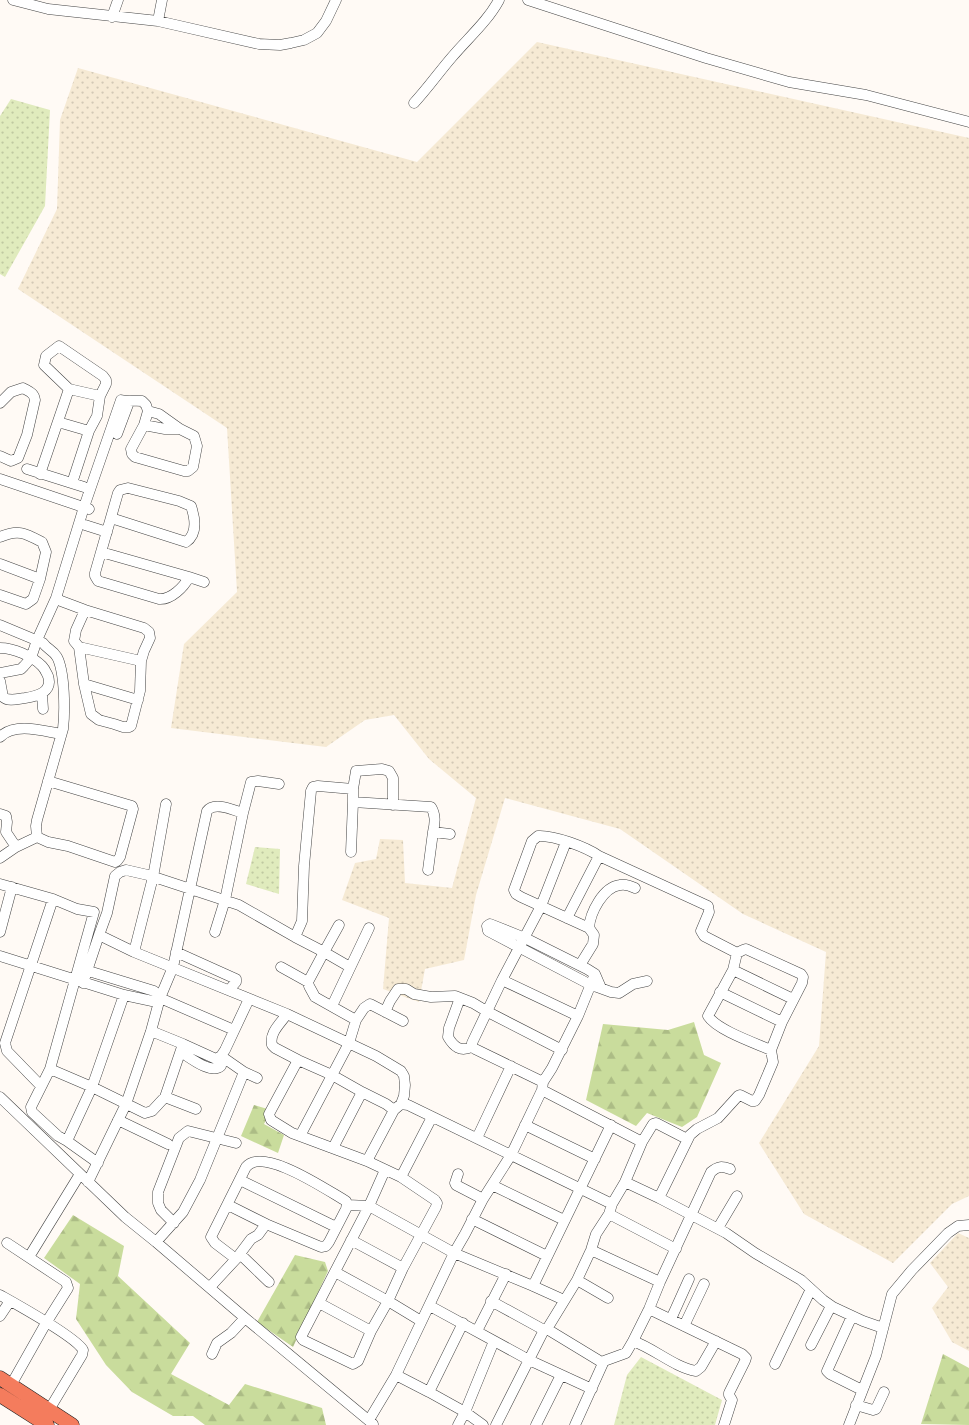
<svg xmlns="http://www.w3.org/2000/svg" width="969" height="1425" font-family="'Zilla Slab',serif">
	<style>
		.farmland { fill: url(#farmland-dots) }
		.grass { fill: url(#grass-dots) }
		.forest { fill: url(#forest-firs) }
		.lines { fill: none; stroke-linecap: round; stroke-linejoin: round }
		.minor-casing { stroke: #444; stroke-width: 11 }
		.highway-casing { stroke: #222; stroke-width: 15 }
		.minor { stroke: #fff; stroke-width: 10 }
		.highway { stroke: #f47c5d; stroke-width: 14 }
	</style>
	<defs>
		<pattern id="farmland-dots" width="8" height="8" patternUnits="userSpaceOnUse" patternTransform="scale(1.25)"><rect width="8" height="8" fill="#f6ead4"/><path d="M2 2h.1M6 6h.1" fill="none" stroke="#d2c8b5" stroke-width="1.8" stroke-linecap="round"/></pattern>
		<pattern id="grass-dots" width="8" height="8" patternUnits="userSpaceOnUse" patternTransform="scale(1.25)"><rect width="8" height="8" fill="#e0ebbd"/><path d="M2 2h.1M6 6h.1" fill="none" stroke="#bfc8a1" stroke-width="1.8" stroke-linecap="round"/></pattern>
		<pattern id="forest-firs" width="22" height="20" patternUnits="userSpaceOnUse" patternTransform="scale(1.25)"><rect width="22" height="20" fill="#c9dc9c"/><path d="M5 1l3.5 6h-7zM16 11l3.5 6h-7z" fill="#acbc85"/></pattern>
	</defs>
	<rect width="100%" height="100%" fill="#fffaf5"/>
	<path class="farmland" d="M537 42 969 138V1196L952 1204 893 1263 804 1214 759 1143 819 1046 826 952 743 914 620 829 505 798 476 895 464 960 425 969 419 1002 383 989 389 918 342 900 355 863 376 859 380 839 403 840 405 883 452 888 476 798 429 759 394 715 365 720 326 747 171 728 184 644 237 592 227 428 18 289 57 209 60 120 78 68 417 162Z
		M958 1233 969 1238V1351L952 1342 932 1308 948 1287 930 1263Z"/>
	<path class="grass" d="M11 99 50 110 45 206 5 277 0 274V116Z
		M255 847 280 849 279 894 246 884Z
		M641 1357 722 1400 715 1425H614L627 1375Z"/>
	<path class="forest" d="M694 1022 704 1055 721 1063 697 1117 682 1127 647 1113 636 1126 586 1100 603 1024 668 1030Z
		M254 1105 271 1110 264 1124 284 1135 278 1153 241 1136Z
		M73 1215 124 1246 118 1276 190 1343 171 1374 229 1405 245 1384 322 1408 326 1425H205L193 1416H173L132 1392 106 1365 76 1319 80 1284 44 1258Z
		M295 1255 325 1262 328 1271 293 1347 257 1322Z
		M943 1354 969 1368V1425L921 1424Z"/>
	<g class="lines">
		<defs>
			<path id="minor" d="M13 0 48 9 158 21 259 44 280 45 291 43 304 40 317 33 326 21 336 0
				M528 0 706 58 789 82 866 95 969 122
				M112 17 118 0
				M158 21 162 0
				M414 103C428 88 439 72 452 57 468 38 487 22 499 0
				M0 403 11 392 23 388C30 392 34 393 35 400L27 435 18 458 11 461 0 456
				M58 422 89 431
				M144 425 165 429H180
				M117 434 129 402
				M27 469 84 487
				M40 474 69 389
				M0 479 89 509
				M72 483 89 431 97 416 100 396 106 384V380L103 376 59 346 46 356 44 365 69 389 100 396
				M85 525 107 532
				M0 537C18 529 25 533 42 542L46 552 40 579 33 599 26 604 0 595
				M101 552 189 577C184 587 171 600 159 599L98 581 95 576V573L118 493 120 490 128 488 179 501 191 506C195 518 198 534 186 542L111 518
				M0 564 40 579
				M189 577 204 582
				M56 598 61 601 85 610 144 628 149 632 150 638 144 651 141 661 140 691 131 726 129 727H123L114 724 99 720 91 714 84 684 79 647 74 641 76 630 85 610
				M0 625 43 643C47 649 53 650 57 657 65 672 65 712 63 729L37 820 36 826 37 837 16 847
				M79 647 141 661
				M0 648C14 648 32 656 42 666 45 669 46 672 48 676 53 692 38 696 25 698 17 699 9 702 3 697L0 681
				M0 673 21 669 24 666 31 658 37 640 56 598 84 507 121 400C129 402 134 400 142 401L146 405 148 411 159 414 180 429 194 436 197 446 193 467 188 471H184L135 457 132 454 131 449 144 425 148 411
				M84 684 138 700
				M42 694 43 709
				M0 737C15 722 43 731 61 734
				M393 805V778L389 771 382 769 356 771 353 789V802L431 807C436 815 435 823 433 832L450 834
				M0 814 6 816 7 822 6 832 16 847 0 858
				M37 837 48 842 68 846 115 862 117 861 120 857 133 809 132 806 48 781
				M351 852 353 802
				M428 870 433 832
				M0 884 53 899 77 909 94 912 50 1069 31 1107 32 1112 58 1136 67 1141 92 1087 124 995
				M567 918 599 856
				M339 925 324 952 350 967
				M589 928C590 913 603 887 620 885 625 884 631 886 635 888
				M0 932 12 887
				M215 932 225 900 243 813 251 782 258 781 279 784
				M99 935 107 913 115 876 120 872 126 870 148 875 239 905 295 937
				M134 952 153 877 166 804
				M176 952 236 979V982L229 990
				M737 953 733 970 708 1016C717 1030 755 1043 771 1050
				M0 956 124 995 152 1001 160 998
				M580 965 593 944 594 935 589 928 521 897 516 894 514 890 532 841 538 836C554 835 586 847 599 856L708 906 709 912 701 931 704 936 737 953 743 950 746 949 801 974 803 977 802 983 782 1022 771 1050 773 1062 759 1095 755 1101H752L740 1095 738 1096 718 1118 697 1129 690 1135 659 1198
				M281 967 308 982
				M82 969 154 991 160 998 234 1030
				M733 970 793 999
				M502 980 578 1016
				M83 983 99 935 134 952 287 1014 376 1056 401 1071 404 1076 405 1085 404 1096 401 1104
				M601 988 595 974 587 969 525 938 490 924 487 926 488 931 589 984 611 992 619 993 633 984 647 981
				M720 992 782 1022
				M460 998 449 1028 448 1037C454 1047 460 1052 472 1047
				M332 1006 369 928
				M385 1012 390 1001 398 989H406L414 994 431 997 455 996 473 1003 488 1012 562 1050
				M287 1014C280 1024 269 1033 272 1045L275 1048 298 1060 332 1075 362 1092 386 1104 394 1110 401 1104 408 1105 612 1204
				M356 1020 364 1008 370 1004 403 1021
				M151 1031 183 1044 216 1059 221 1056 225 1050 249 999
				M181 1052C189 1057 211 1075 221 1066 221 1065 224 1060 225 1059
				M221 1056 244 1072 257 1078
				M298 1060 269 1114 271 1120 292 1133 367 1161 401 1177 435 1200 437 1203 436 1207 403 1268 388 1301 371 1331 358 1361 353 1364 303 1340 301 1337 369 1206 385 1170
				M50 1069 92 1087 145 1113 152 1111 165 1097 196 1109
				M543 1082 475 1049 472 1047V1043L502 980 541 906 566 842
				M41 1086 7 1051 5 1043 53 899
				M542 1090 642 1142
				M0 1097 125 1217 156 1242 245 1318 373 1424
				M165 1097 183 1044
				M118 1120 168 1144
				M525 1125 595 1159
				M300 1136 349 1043 356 1020 315 997 309 986 308 982 324 952 295 937 302 921 304 866 311 791 313 787 318 786 353 789
				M477 1138 511 1066
				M67 1141 98 1163
				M333 1148 362 1092
				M367 1161 394 1110
				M458 1174 455 1183 456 1185 483 1199
				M401 1177 432 1117
				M240 1180 336 1227
				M88 1182 126 1104 151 1031 160 998 173 967 207 811C214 801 233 810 243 813
				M625 1182 659 1198 726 1233 755 1253 801 1280 823 1300 833 1307 863 1321 883 1328
				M492 1185 564 1220
				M228 1205 266 1224 321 1247 326 1246 329 1242 346 1209 347 1204 346 1201C328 1191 263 1146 246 1167L211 1237 215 1243 236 1259
				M348 1205 369 1206 454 1253 533 1286 564 1300
				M609 1214 676 1249
				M472 1219 547 1256
				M174 1223 161 1210 158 1203V1192L179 1138 188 1131 236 1143
				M718 1228 737 1196
				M351 1240 403 1268
				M156 1242 183 1212 200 1180 244 1072
				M7 1243 66 1282 68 1288 46 1323 11 1385
				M591 1250 660 1282
				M240 1254 269 1282
				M29 1257 80 1174
				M335 1272 388 1301 421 1321
				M577 1280 608 1298
				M533 1286 611 1125
				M210 1287 236 1259 251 1239 258 1235 266 1224
				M0 1295C16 1304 76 1337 83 1350L82 1355 49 1410
				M491 1301 544 1330 547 1329 603 1363
				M319 1303 371 1331
				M430 1306 529 1360 592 1389
				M649 1309 742 1354 746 1358 745 1361 729 1393V1395L732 1400 724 1425
				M0 1316 10 1301
				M852 1316 827 1371 830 1374 862 1390
				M671 1319 689 1279
				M684 1326 704 1284
				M547 1329 577 1280 591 1250 596 1234 609 1214 612 1204 625 1182 642 1142 653 1124 656 1123 687 1139
				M477 1331 506 1274
				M633 1341C655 1349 674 1367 696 1371L701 1367 716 1341
				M811 1345 831 1306
				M212 1354 217 1343 231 1333 245 1318
				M775 1364 811 1289
				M396 1375 429 1392 465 1412 494 1341
				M429 1392 463 1323
				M856 1405 873 1410 876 1409 884 1392
				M369 1420 396 1375 454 1253 465 1234 483 1199 511 1155 542 1090 543 1082 552 1068 578 1016 595 974
				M458 1425 465 1412 483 1425
				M496 1425 544 1330
				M536 1425 561 1375
				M575 1425 604 1361 626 1353 633 1341 649 1309 660 1282 711 1172C718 1166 722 1166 730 1169
				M849 1425 876 1356 892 1294 912 1270 948 1233 958 1226 969 1225"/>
			<path id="highway" d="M0 1378 72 1425
				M0 1395 47 1425"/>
		</defs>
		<use href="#minor" class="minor-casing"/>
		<use href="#highway" class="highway-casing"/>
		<use href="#minor" class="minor"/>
		<use href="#highway" class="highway"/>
	</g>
</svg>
